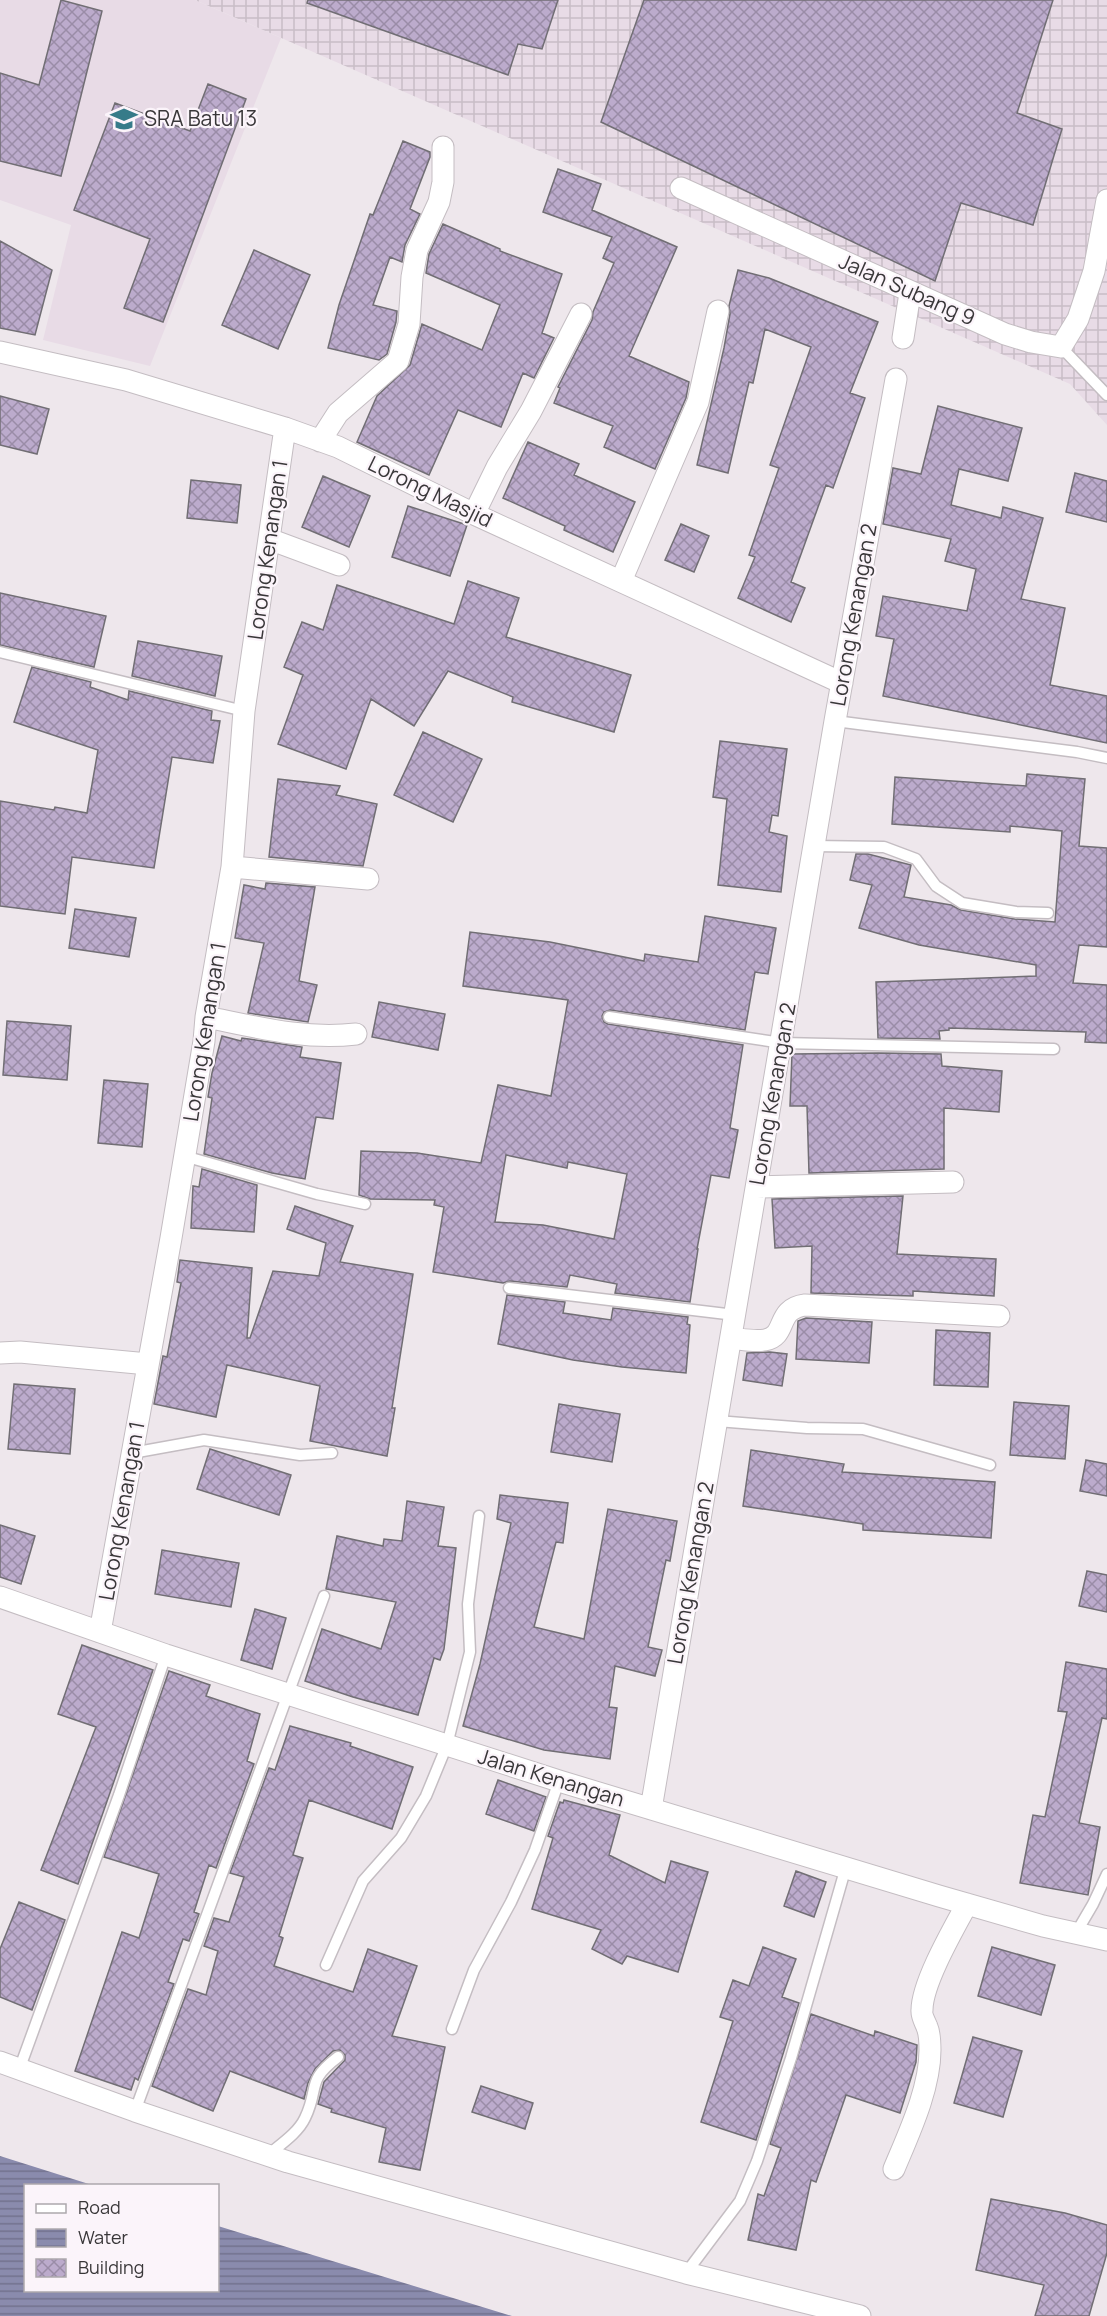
<svg xmlns="http://www.w3.org/2000/svg" width="1107" height="2316" font-family="Manrope,sans-serif">
	<style>
		.built { fill: #e8dbe6 }
		.industrial { fill: url(#industrial-grid) }
		.water { fill: url(#water-rules) }
		.building { fill: url(#building-cross-hatch); stroke: #716e74; stroke-width: 1.5; fill-rule: evenodd }
		.lines { fill: none; stroke-linecap: round; stroke-linejoin: round }
		.service-casing { stroke: #c4bdc2; stroke-width: 13 }
		.minor-casing { stroke: #c4bdc2; stroke-width: 23 }
		.service { stroke: #fff; stroke-width: 10 }
		.minor { stroke: #fff; stroke-width: 21 }
		.labels { text-anchor: middle; stroke-width: 4.5; stroke-linejoin: round; paint-order: stroke }
		.poi-label { font-size: 21px; fill: #393739; stroke: #fbf4fa; text-anchor: start }
		.street-label { font-size: 21px; fill: #393739; stroke: #fbf4fa }
	</style>
	<defs>
		<pattern id="industrial-grid" width="8" height="8" patternUnits="userSpaceOnUse" patternTransform="scale(1.5)"><rect width="8" height="8" fill="#e8dbe6"/><path d="M0 4h8M4 0v8" fill="none" stroke="#c8bdc6"/></pattern>
		<pattern id="water-rules" width="6" height="5" patternUnits="userSpaceOnUse" patternTransform="scale(1.5)"><rect width="6" height="5" fill="#8a8bad"/><path d="M0 2.5h6" fill="none" stroke="#72728e"/></pattern>
		<pattern id="building-cross-hatch" width="8" height="8" patternUnits="userSpaceOnUse" patternTransform="scale(1.5)"><rect width="8" height="8" fill="#bcabcc"/><path d="M0 0l8 8M0 8l8-8" fill="none" stroke="#9a8ca7"/></pattern>
	</defs>
	<rect width="100%" height="100%" fill="#eee7ec"/>
	<path class="built" d="M0 0H195L281 38 150 366 43 340 71 225 0 200Z"/>
	<path class="industrial" d="M195 0H1107V425L1070 384Z"/>
	<path class="water" d="M0 2156 92 2185 26 2186V2290H218V2226L512 2316H0Z"/>
	<path class="building" d="M61 0 102 11 61 176 0 161V73L39 85Z
		M308 0H558L542 49 518 44 508 75 307 3Z
		M644 0H1053L1017 113 1062 129 1033 225 961 203 935 281 601 122Z
		M208 84 246 99 163 322 124 308 150 239 74 210 115 103 190 131Z
		M403 141 430 152V157L410 209 420 214 405 245 402 262 390 257 373 305 397 311 396 322 387 354 379 360 328 348 339 305 370 214 373 215Z
		M558 169 601 184 592 210 677 247 629 356 689 382 686 398 655 469 604 447 613 426 554 403 560 388 558 387 592 320 593 312 614 263 603 258 612 237 543 212Z
		M443 224 500 249V251L562 274 542 333 554 338 534 378 523 373 501 427 458 410 429 475 357 442 377 396 410 365 422 324 482 350 500 305 426 273 429 254Z
		M0 241 52 270 35 335 0 328Z
		M254 250 310 275 278 349 222 325Z
		M738 270 769 278 878 322 850 393 865 398 833 488 826 485 791 582 805 588 791 622 738 598 755 557 749 555 779 468 770 465 811 347 765 329 753 383 749 382 728 473 697 465 724 348 730 314 729 306Z
		M0 396 49 409 37 454 0 445Z
		M938 406 1022 428 1008 481 959 469 951 505 1001 518 1003 507 1043 518 1021 599 1065 608 1050 685 1107 696V743L883 696 894 639 876 636 883 596 967 611 976 569 945 561 951 539 883 524 893 468 921 474Z
		M528 442 579 464 574 475 635 502 613 552 564 530 565 526 503 498Z
		M1075 473 1107 481V522L1066 512Z
		M323 476 370 496 349 547 302 527Z
		M191 480 241 485 237 523 187 518Z
		M408 506 467 525 450 576 392 557Z
		M681 524 709 536 694 572 665 560Z
		M468 581 519 598 506 637 631 675 614 732 512 702 513 697 448 671 414 726 371 699 346 769 278 744 303 675 284 667 302 622 323 630 337 585 454 624Z
		M0 593 106 616 94 667 0 645Z
		M138 641 222 656 215 696 132 676Z
		M32 667 91 682 90 687 128 700 129 691 212 711 211 720 220 721 213 763 172 757 154 868 72 857 65 914 0 906V801L54 810 55 807 87 813 98 750 14 722Z
		M423 732 482 759 453 822 394 795Z
		M720 741 787 749 778 816 772 815 769 832 787 836 781 892 718 885 727 799 713 797Z
		M1027 774 1085 779 1079 846 1107 848V947L1079 945 1073 983 1107 985V1043L1085 1042 1086 1032 949 1028V1030L939 1031 940 1039 878 1038 876 982 1036 976V965L919 945 859 928 872 885 850 880 856 854H868L911 865 904 897 951 905 961 910 1015 919 1055 922 1062 831 1010 826V832L892 824 895 777 1026 786Z
		M278 779 340 786 336 795 377 804 363 866 269 857Z
		M266 883 315 887 299 981 317 985 308 1022 248 1013 264 943 235 938 244 885 265 889Z
		M75 909 136 918 129 957 69 948Z
		M705 916 776 928 768 974 755 972 745 1030 610 1010 604 1012 602 1016 604 1022 608 1024 743 1045 730 1128 738 1130 729 1178 711 1175 697 1249H698L690 1302 615 1293 617 1284 570 1275 567 1287 510 1281 503 1283 433 1272 444 1207 434 1205 435 1200 370 1199 359 1195 361 1151 417 1153 481 1163 498 1085 551 1096 568 1000 463 986 470 932 550 942 644 961 645 954 698 962ZM506 1155 567 1168 568 1162 627 1174 614 1239 543 1225 495 1222Z
		M379 1002 445 1014 438 1050 372 1037Z
		M7 1021 71 1026 67 1080 3 1075Z
		M222 1036 241 1041 242 1038 302 1047 300 1057 341 1063 333 1119 316 1117 305 1179 272 1173 204 1154 212 1098 208 1097 212 1073Z
		M879 1053 941 1054 942 1066 1002 1071 999 1112 944 1108V1169L809 1173 807 1106H790L792 1054Z
		M104 1080 148 1084 142 1147 98 1143Z
		M202 1169 257 1185 254 1232 191 1228 193 1186 199 1187Z
		M903 1196 897 1254 996 1259 994 1296 913 1291V1296L811 1293 812 1246 775 1248 772 1199Z
		M295 1206 353 1226 340 1262 413 1274 392 1408H395L387 1456 310 1441 320 1386 227 1365 216 1417 154 1404 163 1356 167 1357 181 1283 177 1282 180 1260 252 1268 247 1338H250L273 1271 319 1276 326 1243 287 1229Z
		M507 1295 565 1302 563 1313 611 1320 613 1308 688 1317 687 1324 690 1325 686 1373 622 1367 573 1360 498 1344Z
		M806 1318 872 1322 869 1363 796 1359 798 1321Z
		M936 1330 990 1333 988 1387 934 1385Z
		M770 1352 787 1354 782 1386 743 1380 747 1353Z
		M14 1384 75 1389 70 1454 8 1449Z
		M1014 1402 1069 1406 1065 1459 1010 1455Z
		M559 1404 620 1414 612 1462 551 1452Z
		M210 1449 291 1475 279 1515 197 1489Z
		M751 1450 844 1464 842 1472 995 1482 991 1538 863 1530V1524L743 1506Z
		M1086 1460 1107 1464V1496L1080 1491Z
		M500 1495 568 1503 563 1543 556 1542 534 1627 584 1639 608 1509 677 1521 670 1561 666 1560 648 1647 662 1650 655 1676 615 1666 609 1707 617 1708 610 1759 544 1750 463 1726 480 1664 511 1523 497 1519Z
		M407 1501 444 1507 438 1546 456 1548 444 1649 440 1660 434 1658 418 1715 353 1697 305 1681 322 1629 381 1649 396 1602 326 1589 337 1536 383 1546 384 1539 402 1541Z
		M0 1525 35 1536 21 1584 0 1577Z
		M162 1550 239 1563 231 1607 155 1594Z
		M1087 1571 1107 1575V1612L1079 1606Z
		M255 1609 286 1618 272 1669 241 1660Z
		M82 1645 153 1670 78 1884 41 1870 96 1727 58 1714Z
		M1066 1662 1107 1669V1719L1102 1718 1079 1823 1100 1827 1088 1895 1020 1883 1033 1815 1045 1817 1067 1712 1058 1711Z
		M169 1671 210 1685 206 1696 260 1714 247 1761 254 1764 216 1868 209 1865 194 1912 199 1914 189 1941 183 1939 168 1982 174 1984 138 2080 135 2078 131 2090 75 2071 122 1932 139 1938 159 1874 104 1857Z
		M290 1726 351 1743 350 1746 413 1767 392 1829 309 1800 293 1855 303 1858 279 1936 283 1938 274 1966 353 1992 368 1949 417 1966 392 2036 445 2047 420 2170 379 2162 386 2128 331 2112 332 2109 318 2104 324 2082 345 2060V2055L340 2050 333 2051 315 2069 308 2083 304 2099 230 2071 213 2111 152 2086 188 1989 206 1995 218 1951 204 1946 214 1918 229 1922 244 1877 230 1873 269 1768 275 1770Z
		M498 1780 546 1797 534 1831 486 1814Z
		M564 1800 620 1815 609 1855 665 1883 671 1861 708 1872 678 1972 627 1956 622 1964 592 1949 601 1930 532 1909 553 1838 548 1836 560 1802 563 1803Z
		M796 1871 826 1882 814 1917 784 1906Z
		M19 1902 65 1920 32 2010 0 1997V1949Z
		M763 1947 796 1959 782 1997 799 2003 756 2140 701 2122 733 2021 720 2017 733 1980 749 1986Z
		M992 1947 1055 1965 1041 2015 978 1996Z
		M811 2014 874 2036 875 2031 917 2045 916 2062 900 2113 846 2095 816 2182 811 2180 796 2250 748 2240 758 2194 764 2196 781 2148 770 2144Z
		M973 2037 1022 2051 1003 2117 954 2103Z
		M481 2086 533 2103 525 2129 472 2112Z
		M991 2199 1065 2213 1107 2225V2253L1089 2316H1035L1044 2285 976 2270Z"/>
	<g class="lines">
		<defs>
			<path id="service" d="M1061 347 1107 395
				M0 652 244 711
				M835 721 1077 752 1107 758
				M814 846 884 847 916 859 936 886 962 903 1016 912 1048 913
				M609 1017 782 1043 1054 1049
				M184 1156 317 1194 365 1204
				M509 1288 735 1315
				M717 1421 807 1428 863 1429 990 1465
				M132 1453 204 1440 300 1455 332 1453
				M1076 1933 1093 1904 1107 1874
				M326 1965 363 1881 401 1838 426 1796 447 1745 470 1652 468 1604 479 1516
				M452 2029 474 1970 511 1902 535 1850 559 1781
				M19 2070 119 1795 166 1655
				M135 2111 324 1596
				M268 2155C281 2144 298 2133 305 2118 320 2087 305 2082 338 2057
				M686 2273 740 2201 757 2161 791 2058 846 1867"/>
			<path id="minor" d="M681 188 1005 334 1031 342 1061 347 1078 319 1094 271 1107 200
				M903 338 910 293
				M0 352 126 380 285 428 338 447 474 514 842 683
				M320 441 338 413 398 361 409 324 412 277 417 250 439 202 443 182V147
				M474 514 497 467 531 411 581 314
				M269 539 339 565
				M621 581 698 402 718 311
				M232 867 368 879
				M206 1017C256 1027 304 1040 356 1034
				M757 1187 953 1182
				M731 1338C741 1339 754 1342 765 1340 788 1336 775 1309 805 1305L999 1316
				M0 1353 20 1352 148 1364
				M0 1597 166 1655 559 1781 939 1896 1043 1926 1107 1940
				M100 1632 171 1238 204 1041 206 1017 232 867 244 711 285 428
				M651 1809 835 721 896 379
				M0 2062 135 2111 288 2162 686 2273 860 2316
				M894 2169C909 2133 930 2089 930 2050 930 2043 930 2034 927 2027 925 2022 921 2015 922 2010 922 1983 954 1928 967 1904"/>
		</defs>
		<use href="#service" class="service-casing"/>
		<use href="#minor" class="minor-casing"/>
		<use href="#service" class="service"/>
		<use href="#minor" class="minor"/>
	</g>
	<defs>
		<symbol id="school-bare" viewBox="-9 -9 18 18"><path d="M0-5L7-2L0 1L-7-2ZM-4 1L0 2.5L4 1V4Q0 6-4 4Z" fill="#367b89" stroke="#fbf4fa" stroke-width="2.5" paint-order="stroke"/></symbol>
	</defs>
	<g fill-rule="evenodd">
		<use href="#school-bare" x="105" y="100" width="38" height="38"/>
	</g>
	<g class="labels">
		<g class="poi-label">
			<text x="144" y="126">SRA Batu 13</text>
		</g>
		<g class="street-label">
			<text transform="translate(907 290) rotate(24)" y="7">Jalan Subang 9</text>
			<text transform="translate(430 492) rotate(26)" y="7">Lorong Masjid</text>
			<text transform="translate(268 550) rotate(-82)" y="7">Lorong Kenangan 1</text>
			<text transform="translate(854 615) rotate(-80)" y="7">Lorong Kenangan 2</text>
			<text transform="translate(205 1032) rotate(-81)" y="7">Lorong Kenangan 1</text>
			<text transform="translate(773 1094) rotate(-80)" y="7">Lorong Kenangan 2</text>
			<text transform="translate(122 1511) rotate(-80)" y="7">Lorong Kenangan 1</text>
			<text transform="translate(691 1573) rotate(-80)" y="7">Lorong Kenangan 2</text>
			<text transform="translate(551 1778) rotate(17)" y="7">Jalan Kenangan</text>
		</g>
	</g>
	<rect x="24" y="2184" width="195" height="108" fill="#fbf4fa" stroke="#ada8ad" stroke-width="1.5"/>
	<rect x="36" y="2204" width="30" height="9" fill="#ffffff" stroke="#ada8ad" stroke-width="1.5"/>
	<text x="78" y="2214" font-size="18" fill="#393739">Road</text>
	<rect x="36" y="2229" width="30" height="18" fill="url(#water-rules)" stroke="#ada8ad" stroke-width="1.5"/>
	<text x="78" y="2244" font-size="18" fill="#393739">Water</text>
	<rect x="36" y="2259" width="30" height="18" fill="url(#building-cross-hatch)" stroke="#ada8ad" stroke-width="1.5"/>
	<text x="78" y="2274" font-size="18" fill="#393739">Building</text>
</svg>
